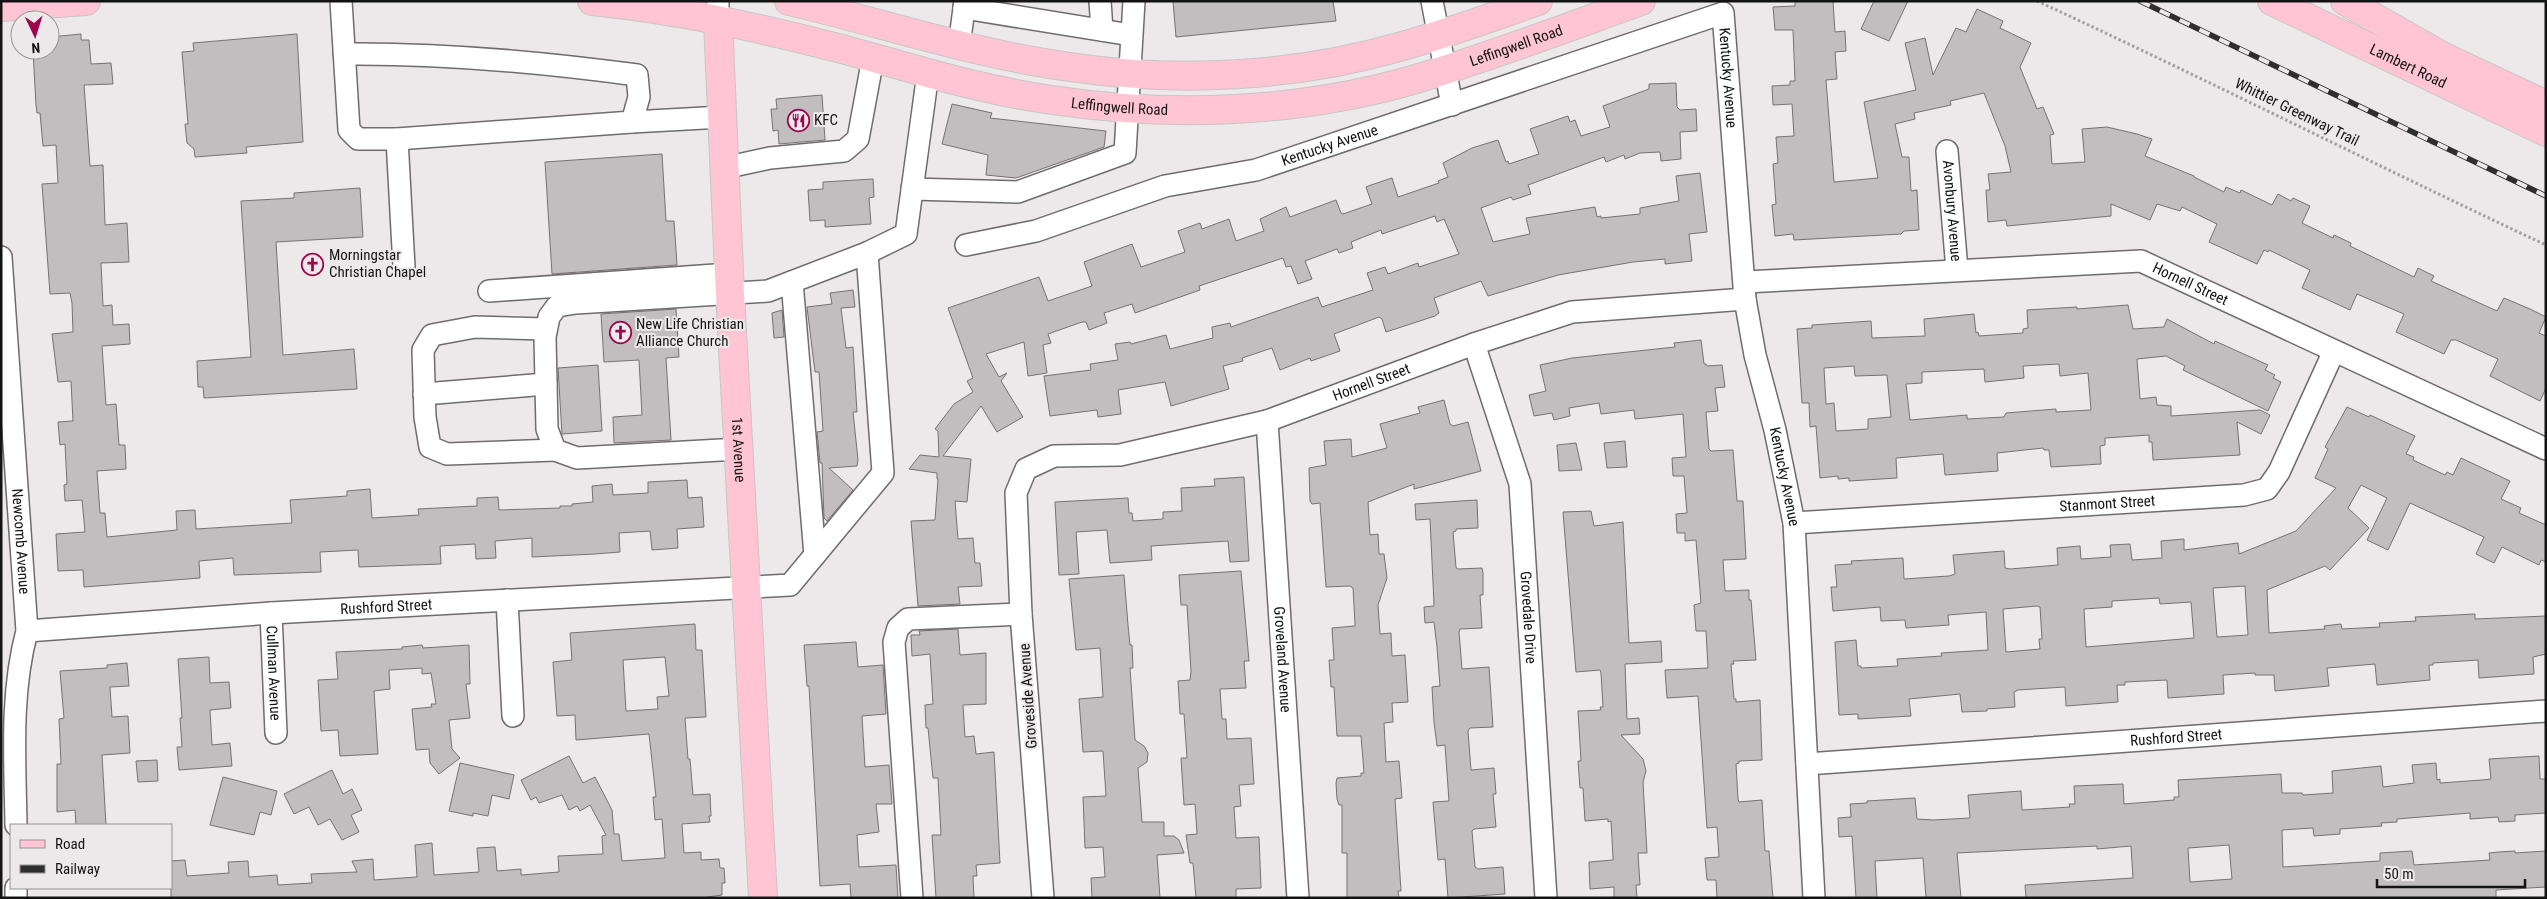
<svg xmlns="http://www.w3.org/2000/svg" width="2547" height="899" font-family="'Roboto Condensed',sans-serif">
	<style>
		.building { fill: #c2bebf; stroke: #767273; fill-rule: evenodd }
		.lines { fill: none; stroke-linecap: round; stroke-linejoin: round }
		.minor-casing { stroke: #706c6d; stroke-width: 24 }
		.major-casing { stroke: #c7c6c6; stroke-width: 30 }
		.path { stroke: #a3a0a0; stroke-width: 3; stroke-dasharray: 2.5 2.5; stroke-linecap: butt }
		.minor { stroke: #fff; stroke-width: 21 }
		.major { stroke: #ffc5d4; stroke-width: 28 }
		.rail-casing { stroke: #2f2e2e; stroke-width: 5.5 }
		.rail { stroke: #ede9ea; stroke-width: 4; stroke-dasharray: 11; stroke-linecap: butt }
		.labels { text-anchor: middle; stroke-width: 4; stroke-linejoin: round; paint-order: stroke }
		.street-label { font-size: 15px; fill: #141313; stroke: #ede9ea }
		.poi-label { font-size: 15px; fill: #141313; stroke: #ede9ea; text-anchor: start }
	</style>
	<rect width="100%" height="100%" fill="#ede9ea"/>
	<path class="building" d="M1173 1H1333L1336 21 1176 37Z
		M1795 1H1833L1835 32 1845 31 1846 51 1835 52 1837 79 1826 80 1834 182 1878 178 1864 102 1916 90 1905 43 1925 38 1933 75 1956 28 1966 32 1977 9 2003 21 2000 28 2031 43 2020 67 2037 109 2043 107 2054 134 2050 135 2052 164 2085 162 2082 129 2107 127 2137 134 2152 139 2145 156 2194 176V177L2224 192 2226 187 2240 193 2241 190 2272 205 2278 194 2291 201 2293 198 2310 206 2302 223 2333 238 2334 235 2351 243 2350 246 2414 277 2418 268 2434 276 2431 281 2497 311 2504 298 2530 309 2546 317 2539 333 2546 336V388L2540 401 2490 376 2498 359 2456 340H2451L2444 354 2396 332 2404 314 2357 294 2350 310 2302 288 2310 270 2269 250 2268 252 2264 250 2257 264 2209 242 2217 224 2182 207 2180 211 2157 204 2150 220 2111 204V216L2007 226 2006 220 1988 222 1986 190H1990L1988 174 2011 172 2005 146 1984 93 1950 101 1951 105 1914 113 1915 119 1895 124 1902 157H1909L1911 191 1917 190 1919 230 1904 231 1901 234 1794 240 1793 234 1775 236 1772 205 1776 204 1773 164 1778 163 1776 137 1794 136 1792 104 1773 105 1772 86 1790 85V81H1795L1793 30H1775L1773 7 1795 6Z
		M1874 1H1908L1889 41 1861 29Z
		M81 34V40H89L91 64 111 63 113 84 84 85 90 166 103 165 105 225 127 223 129 262 101 263 103 306 112 305 113 325 129 324 130 344 102 346 106 405 116 404 119 445H125L126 469 97 471 100 513H105L107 537 177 530 176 511 195 510 196 529 292 523 290 500 347 496V491L370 489 372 518 419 515 418 509 477 506V498L498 497 499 510 560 508V506H572V504L593 502 592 486 612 484 613 495 648 493V482L687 480 688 498 702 497 704 527 677 529 678 548 652 550 650 531 619 533 620 552 595 554 532 557V538L495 541 496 558 476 559 475 544 440 546 441 564 359 567 358 550 320 552 321 572 234 575 233 558 199 561 200 578 84 587 83 570 58 571 56 534 85 532 82 500 65 501 64 485 67 484 65 444 60 445 58 422 73 421 71 381 58 382 52 334 73 332 72 303 70 293 50 294 42 184 58 183 56 145 43 146 40 113H37L36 105 33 51 50 50V37Z
		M297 34 303 142 246 147 247 153 195 157 194 149 187 143 185 124H188L182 52 194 51 193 43Z
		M1676 83 1677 107 1680 110 1696 109 1697 131 1680 132 1681 159 1661 161 1660 152 1640 153 1625 159 1624 155 1606 162 1604 157 1528 185 1531 194 1513 200 1511 197 1481 208 1493 242 1530 234 1526 218 1595 207 1597 217 1601 216V218L1640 214V208L1679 201 1676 176 1700 173 1707 232 1689 234 1692 261 1665 264V259L1633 262 1558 275 1488 296 1481 281 1434 298 1439 313 1435 316 1386 332 1382 319 1379 317 1334 334 1340 351 1311 361 1310 358 1280 370 1272 348 1242 358 1243 361 1223 366 1229 389 1171 406 1165 382 1118 390 1121 414 1098 417 1097 410 1050 416 1044 376 1091 370 1090 364 1118 360 1115 344 1130 342 1131 344 1166 335 1170 349 1213 338 1212 327 1230 323 1231 327 1318 297 1322 307 1373 290 1367 273 1385 267 1388 274 1418 263 1419 267 1459 254 1444 219 1437 222 1435 216 1382 234 1381 230 1351 242 1353 248 1339 253 1337 249 1305 261 1312 279 1298 284 1291 266 1286 267 1283 258 1199 286 1200 290 1135 313 1132 304 1104 313 1107 323 1089 330 1086 322H1082L1048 334 1051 343 1043 345 1047 373 1028 376 1024 342 986 354 999 377 1007 373 1001 381 1023 417 997 432 981 406 943 456 971 459 967 502 955 501 958 539 973 538 975 563H980L982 586 958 587 960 604 918 606 911 521 935 520 938 479H937V473L909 469 920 455 939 457 938 431 935 429 954 404 973 392 967 381 973 378 948 308 1039 277 1048 301 1092 286 1084 262 1132 244 1141 267 1185 252 1178 231 1200 223 1202 229 1229 219 1236 241 1264 231 1260 219 1286 207 1290 217 1336 200 1341 213 1343 214 1372 204 1366 187 1371 185 1392 178 1398 197 1439 183 1438 181 1448 177 1443 163 1472 148 1498 140 1506 162 1508 161 1509 164 1539 154 1530 129 1568 116 1570 122 1575 120 1581 136 1610 127 1603 106 1649 89V84Z
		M822 95 825 140 779 144 778 130 773 131 771 109H777L776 99Z
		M952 104 992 113 990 118 1106 131 1104 147 1016 178 986 175 988 155 942 144Z
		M662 154 666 221H674L677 265 552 274 545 162Z
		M873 179 874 197 869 198 871 224 825 227V220L810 221 808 190 823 189V182Z
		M360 188 363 237 276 242 283 355 354 349 357 389 204 398 203 387H198L197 361 251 357 241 201 294 198V193Z
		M853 290 855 307 841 308 846 348 853 347 857 412H853L858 460 857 466 829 468 853 490 827 521 824 518 822 463H820L817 432 823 431 819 372H815L807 307 832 304 830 293Z
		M2128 305 2133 329 2164 327 2167 319 2214 344 2215 341 2268 365 2265 370 2275 375 2273 378 2281 382 2268 411 2183 370 2185 366 2166 356 2137 359 2140 399 2156 397 2157 405 2171 406V416L2260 410 2270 415 2261 434 2237 422 2240 455 2153 460 2152 442H2149V435L2105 438V445L2100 446 2101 464 2051 467 2049 450H2044L2043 448 1997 453 1998 471 1945 475 1943 454 1896 458 1897 478 1849 481V478L1838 479V476L1820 478 1816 426 1810 427 1809 403H1802L1797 329 1812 328V325L1871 321 1872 338 1925 336 1924 319 1974 314 1976 333 1978 332 1979 336 2023 333V329L2028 328 2027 310 2077 307V309ZM2059 364 2060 376 2088 373 2091 410 2056 412V409L2006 413 2004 417 1967 419V415L1910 420 1906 384 1922 383V372L1984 369 1985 382 2024 378 2023 366ZM1854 366 1855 376 1887 375 1891 417 1868 419V429L1836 431 1834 403 1826 404 1824 368Z
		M676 309 679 357 666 358 671 440 614 443 613 417 642 415 639 360 604 362 601 314Z
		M782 310 784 337 774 338 772 313Z
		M1701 340 1704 364H1706L1707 366 1722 365 1725 387 1715 388 1718 411 1706 412 1709 449 1711 451 1733 450 1737 501H1743L1746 559 1723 560 1725 591 1749 590V600H1751L1756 660 1733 661 1734 664H1731L1734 699H1736V702L1760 700 1762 760 1739 761V763L1736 764 1738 799 1739 802 1762 800 1765 851H1769L1773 898H1717L1716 880H1707L1705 858 1719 857 1717 827 1707 828 1698 696 1667 698 1665 670 1708 668 1706 631H1696L1694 605 1701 603 1696 540 1685 541V533H1677L1676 514 1687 513 1684 476H1673L1672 458 1686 457 1683 414 1635 419 1634 410 1601 414 1599 403 1569 408 1570 416 1554 420 1552 413 1534 416 1529 395 1546 391 1540 365 1572 358 1675 347 1674 343Z
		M598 365 602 431 562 434 558 368Z
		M1444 400 1450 424 1453 426 1468 422 1481 471 1414 489V484L1368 502 1370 535 1378 534 1379 554H1384L1387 578 1378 605 1380 634 1391 633 1392 656 1405 655 1408 702 1392 703 1393 722 1384 723 1386 762 1399 761 1402 798 1395 799 1401 891H1398L1399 898H1347V853H1342V805H1339L1337 799 1336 783 1337 778 1361 776V773H1364L1361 736H1337L1334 687H1331L1329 660H1334L1332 628 1355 626V624L1353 588 1350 586 1326 587 1320 503 1312 504 1310 501 1309 468 1326 465 1324 441 1351 439 1352 457 1387 448 1380 424 1420 413 1418 407Z
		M2347 407 2369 417 2370 415 2415 436 2406 454 2414 457 2413 460 2445 475 2447 472 2453 475 2461 458 2510 481 2501 499 2521 508 2519 513 2546 525V562L2541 560 2539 565 2502 547 2494 563 2476 554 2484 537 2410 503 2388 550 2367 540 2387 498 2361 485 2348 508 2369 528 2330 570 2325 566 2267 590 2269 633 2325 629 2324 626 2341 624 2342 629 2380 627 2379 623 2416 621 2415 617 2475 614V619L2546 616V654L2533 657 2534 674 2479 678 2478 660 2433 663V665H2429L2430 680 2377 685 2375 664 2327 668 2329 686 2275 691 2274 675H2255V673L2223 675 2224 694 2168 698 2167 680 2125 682V685H2117L2118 702 2066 706 2065 687 2018 690 2014 692 2015 707 1987 709V711L1962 712 1960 694 1909 699 1911 716 1858 719V714L1839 715 1835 642 1856 640 1858 666H1861V668L1898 666 1897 659 1942 656 1941 653 1988 650 1986 612 1948 615 1949 625 1906 628 1905 620 1881 621 1880 607 1833 611 1831 587H1837L1835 565 1852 564 1851 561 1903 558 1904 579 1949 576 1955 574 1953 555 2004 551 2005 568 2010 569 2058 565 2057 548 2080 546 2081 559 2111 557 2110 545 2130 544 2132 560 2162 558 2161 541 2184 539V550L2238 543 2239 554 2296 531 2336 488 2315 478 2328 449 2325 447ZM2245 586 2248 635 2217 637 2213 588ZM2159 598 2160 604 2191 602 2194 638 2086 647 2084 609 2112 607V601ZM2037 606 2040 607 2042 639H2039L2040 649 2006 652 2003 609Z
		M1625 441 1627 467 1607 468 1604 443Z
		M1576 443 1582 470 1559 471 1557 445Z
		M1244 477 1249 561 1230 562 1228 541 1151 546 1152 560 1110 563 1107 530 1076 532 1079 574 1059 575 1055 502 1128 498 1129 513H1132L1133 521 1163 519V512L1182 511 1181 488 1215 486 1214 479Z
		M1477 500 1478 528 1456 529V531L1453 532 1456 567 1457 569 1482 568 1483 573V595H1480L1482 628 1460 629 1459 632 1462 669 1489 667 1493 727 1470 728 1468 731 1471 770 1494 768 1496 794H1493L1496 827 1474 829 1472 831 1475 867 1478 869 1503 867 1505 894 1448 898 1445 859 1438 860 1433 802 1449 801 1445 745 1437 746 1434 722 1432 687 1440 686 1437 647 1434 622 1425 623 1424 607 1434 606V604L1430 519 1416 520 1415 504Z
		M1591 511 1594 526 1623 522 1629 643 1661 641 1662 662 1625 664 1627 719 1639 718 1640 734 1621 735 1643 759 1646 771 1643 782 1647 853H1638L1640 885H1636L1637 898H1614V887L1590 889 1589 862 1613 860V858L1611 821 1608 822V819L1585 821 1583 788H1580L1578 761H1581L1578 711 1601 710 1600 707H1603L1601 673 1600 670 1576 672 1563 512Z
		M1241 571 1249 661H1244L1246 688 1220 689 1222 719H1226L1227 739 1251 738 1254 784 1239 785 1241 806 1234 807 1236 838 1259 837 1261 888 1236 889V898H1196L1193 863H1190L1186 835 1197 834 1195 804 1184 805 1181 758H1187L1184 714H1180L1178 681 1190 680 1191 671 1187 605H1181L1179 575Z
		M1124 575 1128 625 1130 645H1132L1133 668H1130L1135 740 1144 746 1148 753 1147 762 1138 768 1142 822H1164V836H1174L1179 840 1184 853 1157 855 1160 898H1092L1091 878 1105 877 1103 847 1085 848 1083 797 1106 796 1103 751 1083 752 1079 699 1103 697 1100 648 1076 650 1069 579Z
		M695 624 696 650H702L706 717 685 718 688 759H690L693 795 710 794 711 816H709L710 822 682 824 684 853 701 852V860L719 859 720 868H724L725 883H722V895L701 898H171V861L185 860 187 876 229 873 228 862 248 861 249 877 277 875 278 885 312 883 311 874 357 872 352 861 373 859 374 880 417 877 415 845 432 843 434 875 479 872 477 848 495 847 497 871 521 869V875L559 872 558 856 603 854 602 836 606 835 590 805 580 811 577 806 569 810 562 795 539 803 536 797 531 800 521 780 569 756 583 783 595 777 612 810 614 834H619L622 861 665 858 662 819 655 820 653 797H656L649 734 576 740 575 715 557 716 553 662 572 660 570 633ZM665 657 669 696 657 697 658 709 626 711 623 660Z
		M958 629 960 655 986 653V704L963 705 965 737 974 736 976 754 994 752 1000 863 976 865 977 876H973L974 898H936L932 835H941L938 778H933L928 728H926L925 705 933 704 930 654 912 656 911 635H920L919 631Z
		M856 642 858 667 883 665 886 714 862 716 865 767 889 765 892 804H876L879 832 857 835 859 867 896 865 898 898H851L850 884 820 886 809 686H807L804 645Z
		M422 645 423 648 469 645 470 684H466L470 718 449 720 452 749 460 758 439 774 430 763 429 749 416 750 412 709 432 707 431 704H436L431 673 422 674V668L389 670 390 689 374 691 378 754 340 756 338 730 321 731 318 680 338 679 336 652 402 649V647Z
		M209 657 210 683 229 682 231 708 210 710 212 745 230 743 232 766 179 770 177 747H182L180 718H182L178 659Z
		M127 663 129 686 110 687 112 717 128 716 130 753 102 755 106 825H76L75 810 57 812V764H61L59 719 64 718 60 671 107 668V665Z
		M2539 756 2540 779H2546V813L2515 815V821L2499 822 2498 817 2470 819V813L2397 819V822L2381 823 2382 826 2340 829V834L2314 836 2313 828 2282 830 2283 867 2380 861V853L2412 851 2414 865 2490 860 2489 853 2499 852 2515 851V853L2546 851V887L2496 890V898H2026L2025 885 2133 878 2131 846 2097 849V846L1957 853 1961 898H1926L1923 858 1875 861 1877 898H1856L1852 836 1839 837 1838 818 1851 817 1850 804 1867 803V801L1915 798 1917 819 1933 820 1970 818 1968 795 2021 791 2022 810 2070 807 2069 804H2075L2074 786 2123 784 2124 804 2174 800V797H2179L2178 780 2281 774 2282 793H2302L2303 795 2333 793 2332 771 2381 766 2383 787 2414 783 2412 765 2436 763 2437 780 2440 779V783L2482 780 2491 779 2489 759ZM2229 845 2232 879 2190 882 2188 848Z
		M157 760 158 781 138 782 136 761Z
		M460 763 514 775 509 799 492 795 488 816 473 813V816L449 811Z
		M332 770 343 794 352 789 362 810 351 815 359 832 342 840 330 819 318 825 309 807 294 814 284 794Z
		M223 777 277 791 271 815 260 812 254 835 210 825Z"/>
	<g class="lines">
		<defs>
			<g id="minor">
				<path d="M341 1 349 130 358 139H397L632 122 639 97 637 75C540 62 442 53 344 54"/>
				<path d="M718 1V21"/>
				<path d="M1100 1 1102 30"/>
				<path d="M1432 1 1452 105"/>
				<path d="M964 8 1131 35"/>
				<path d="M959 46 965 1"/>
				<path d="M632 122 722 117"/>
				<path d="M397 139 404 267"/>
				<path id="s1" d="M1947 151 1957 270"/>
				<path d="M724 168 770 158 844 151 858 139 873 58"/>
				<path d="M912 189 1018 192 1125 153 1134 1"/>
				<path id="s2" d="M966 245 1036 231 1165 186 1256 170 1723 13 1745 299 1755 355 1775 430 1794 523 1814 898"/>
				<path d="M867 253 906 234 928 73"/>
				<path id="s3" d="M1 257 27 631C10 694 15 761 16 825"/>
				<path d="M792 282 815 555"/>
				<path id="s4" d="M1745 282 2141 261 2546 449"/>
				<path d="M489 291 729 274"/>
				<path d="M546 329 475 327 432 335 423 350 425 417 430 447 447 454 555 450"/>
				<path id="s5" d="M1474 344 1520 484 1546 898"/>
				<path d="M424 394 546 384"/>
				<path id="s6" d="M1267 421 1298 898"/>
				<path id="s7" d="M1794 523 2244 495 2267 489 2279 472 2334 351"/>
				<path d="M507 600 513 716"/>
				<path id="s8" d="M271 613 276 733"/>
				<path id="s9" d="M27 631 271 613 790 585 883 473 867 253 768 291 576 303 557 306 549 317 545 337 547 429 555 450 577 458 739 449"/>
				<path id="s10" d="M1807 764 2546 711"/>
				<path d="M16 888V898"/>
				<path d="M912 898 894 642 898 628 908 619 1021 614"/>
				<path id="s11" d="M1043 898 1021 614 1016 493 1026 469 1054 456 1120 455 1267 421 1474 344 1572 312 1745 299"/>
			</g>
			<g id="major">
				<path id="s12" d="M592 1C676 9 760 28 842 49 911 68 980 90 1052 100 1171 118 1300 113 1416 79 1492 56 1566 28 1641 1"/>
				<path d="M789 1C883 23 974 54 1070 67 1177 83 1295 77 1399 47 1446 34 1492 17 1538 1"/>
				<path id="s13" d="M2272 1 2546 132"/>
				<path d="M2345 1 2444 57 2546 105"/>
				<path d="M1 7 86 1"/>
				<path id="s14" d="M718 21 730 294 763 898"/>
			</g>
		</defs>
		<use href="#minor" class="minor-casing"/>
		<use href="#major" class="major-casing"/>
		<path class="path" d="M2037 1C2208 80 2375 165 2546 245"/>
		<use href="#minor" class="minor"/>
		<use href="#major" class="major"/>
		<defs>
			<path id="rail" d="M2140 1 2546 196"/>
		</defs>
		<use href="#rail" class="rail-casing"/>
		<use href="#rail" class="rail"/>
	</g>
	<defs>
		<symbol id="restaurant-ring" viewBox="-11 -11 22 22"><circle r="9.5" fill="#ede9ea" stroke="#9f054c" stroke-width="1.5"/><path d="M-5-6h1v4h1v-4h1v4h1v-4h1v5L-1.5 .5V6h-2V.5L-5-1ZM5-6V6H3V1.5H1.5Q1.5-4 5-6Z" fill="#9f054c"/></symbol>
		<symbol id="church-ring" viewBox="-11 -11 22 22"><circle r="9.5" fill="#ede9ea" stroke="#9f054c" stroke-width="1.5"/><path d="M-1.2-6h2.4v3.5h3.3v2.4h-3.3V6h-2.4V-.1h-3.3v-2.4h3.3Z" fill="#9f054c"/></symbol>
	</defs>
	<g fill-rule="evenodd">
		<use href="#restaurant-ring" x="786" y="108" width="25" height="25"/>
		<use href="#church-ring" x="300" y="252" width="25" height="25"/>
		<use href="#church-ring" x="608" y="320" width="25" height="25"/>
	</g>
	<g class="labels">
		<g class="street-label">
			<text dy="5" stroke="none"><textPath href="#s12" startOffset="944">Leffingwell Road</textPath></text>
			<text dy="5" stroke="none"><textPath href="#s13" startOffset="151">Lambert Road</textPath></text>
			<text dy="5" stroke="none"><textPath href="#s2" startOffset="858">Kentucky Avenue</textPath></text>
			<text dy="5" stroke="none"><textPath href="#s12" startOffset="539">Leffingwell Road</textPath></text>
			<text transform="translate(2297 112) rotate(26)" y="5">Whittier Greenway Trail</text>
			<text dy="5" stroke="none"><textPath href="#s2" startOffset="378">Kentucky Avenue</textPath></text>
			<text dy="5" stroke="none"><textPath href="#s1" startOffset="60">Avonbury Avenue</textPath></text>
			<text dy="5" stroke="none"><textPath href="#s4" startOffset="451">Hornell Street</textPath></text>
			<text dy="5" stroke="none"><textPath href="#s11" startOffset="791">Hornell Street</textPath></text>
			<text dy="5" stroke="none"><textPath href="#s14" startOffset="429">1st Avenue</textPath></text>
			<text dy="5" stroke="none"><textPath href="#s2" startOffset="1262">Kentucky Avenue</textPath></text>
			<text dy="5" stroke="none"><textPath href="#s7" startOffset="314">Stanmont Street</textPath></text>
			<text dy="5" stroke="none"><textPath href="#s3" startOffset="285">Newcomb Avenue</textPath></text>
			<text dy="5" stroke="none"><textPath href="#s9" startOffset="360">Rushford Street</textPath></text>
			<text dy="5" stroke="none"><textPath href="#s5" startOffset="281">Grovedale Drive</textPath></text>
			<text dy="5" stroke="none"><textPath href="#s6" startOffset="239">Groveland Avenue</textPath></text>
			<text dy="5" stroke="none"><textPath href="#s8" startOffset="60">Cullman Avenue</textPath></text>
			<text transform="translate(1028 696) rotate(-94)" y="5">Groveside Avenue</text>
			<text dy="5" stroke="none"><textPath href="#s10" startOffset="370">Rushford Street</textPath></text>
		</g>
		<g class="poi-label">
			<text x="814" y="125">KFC</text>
			<text x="329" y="260">Morningstar<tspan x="329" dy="17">Christian Chapel</tspan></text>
			<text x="636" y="329">New Life Christian<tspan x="636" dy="17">Alliance Church</tspan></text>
		</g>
	</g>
	<rect width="2547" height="899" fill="none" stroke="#141313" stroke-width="5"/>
	<rect x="10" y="824" width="162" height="65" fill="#ede9ea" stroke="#969394"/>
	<rect x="20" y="840" width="25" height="8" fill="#ffc5d4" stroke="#969394"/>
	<text x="55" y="849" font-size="15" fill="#141313">Road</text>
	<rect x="20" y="865" width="25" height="8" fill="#2f2e2e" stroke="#969394"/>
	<text x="55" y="874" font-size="15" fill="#141313">Railway</text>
	<g transform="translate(35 35) rotate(176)"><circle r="24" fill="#ede9ea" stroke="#969394"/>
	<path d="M0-4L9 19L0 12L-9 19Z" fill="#9f054c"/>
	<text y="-8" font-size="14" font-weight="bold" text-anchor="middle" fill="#141313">N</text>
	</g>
	<path d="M2377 879v8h148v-8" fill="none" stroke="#141313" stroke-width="2.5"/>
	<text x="2384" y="879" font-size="15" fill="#141313" stroke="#ede9ea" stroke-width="4" paint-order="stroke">50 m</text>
</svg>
